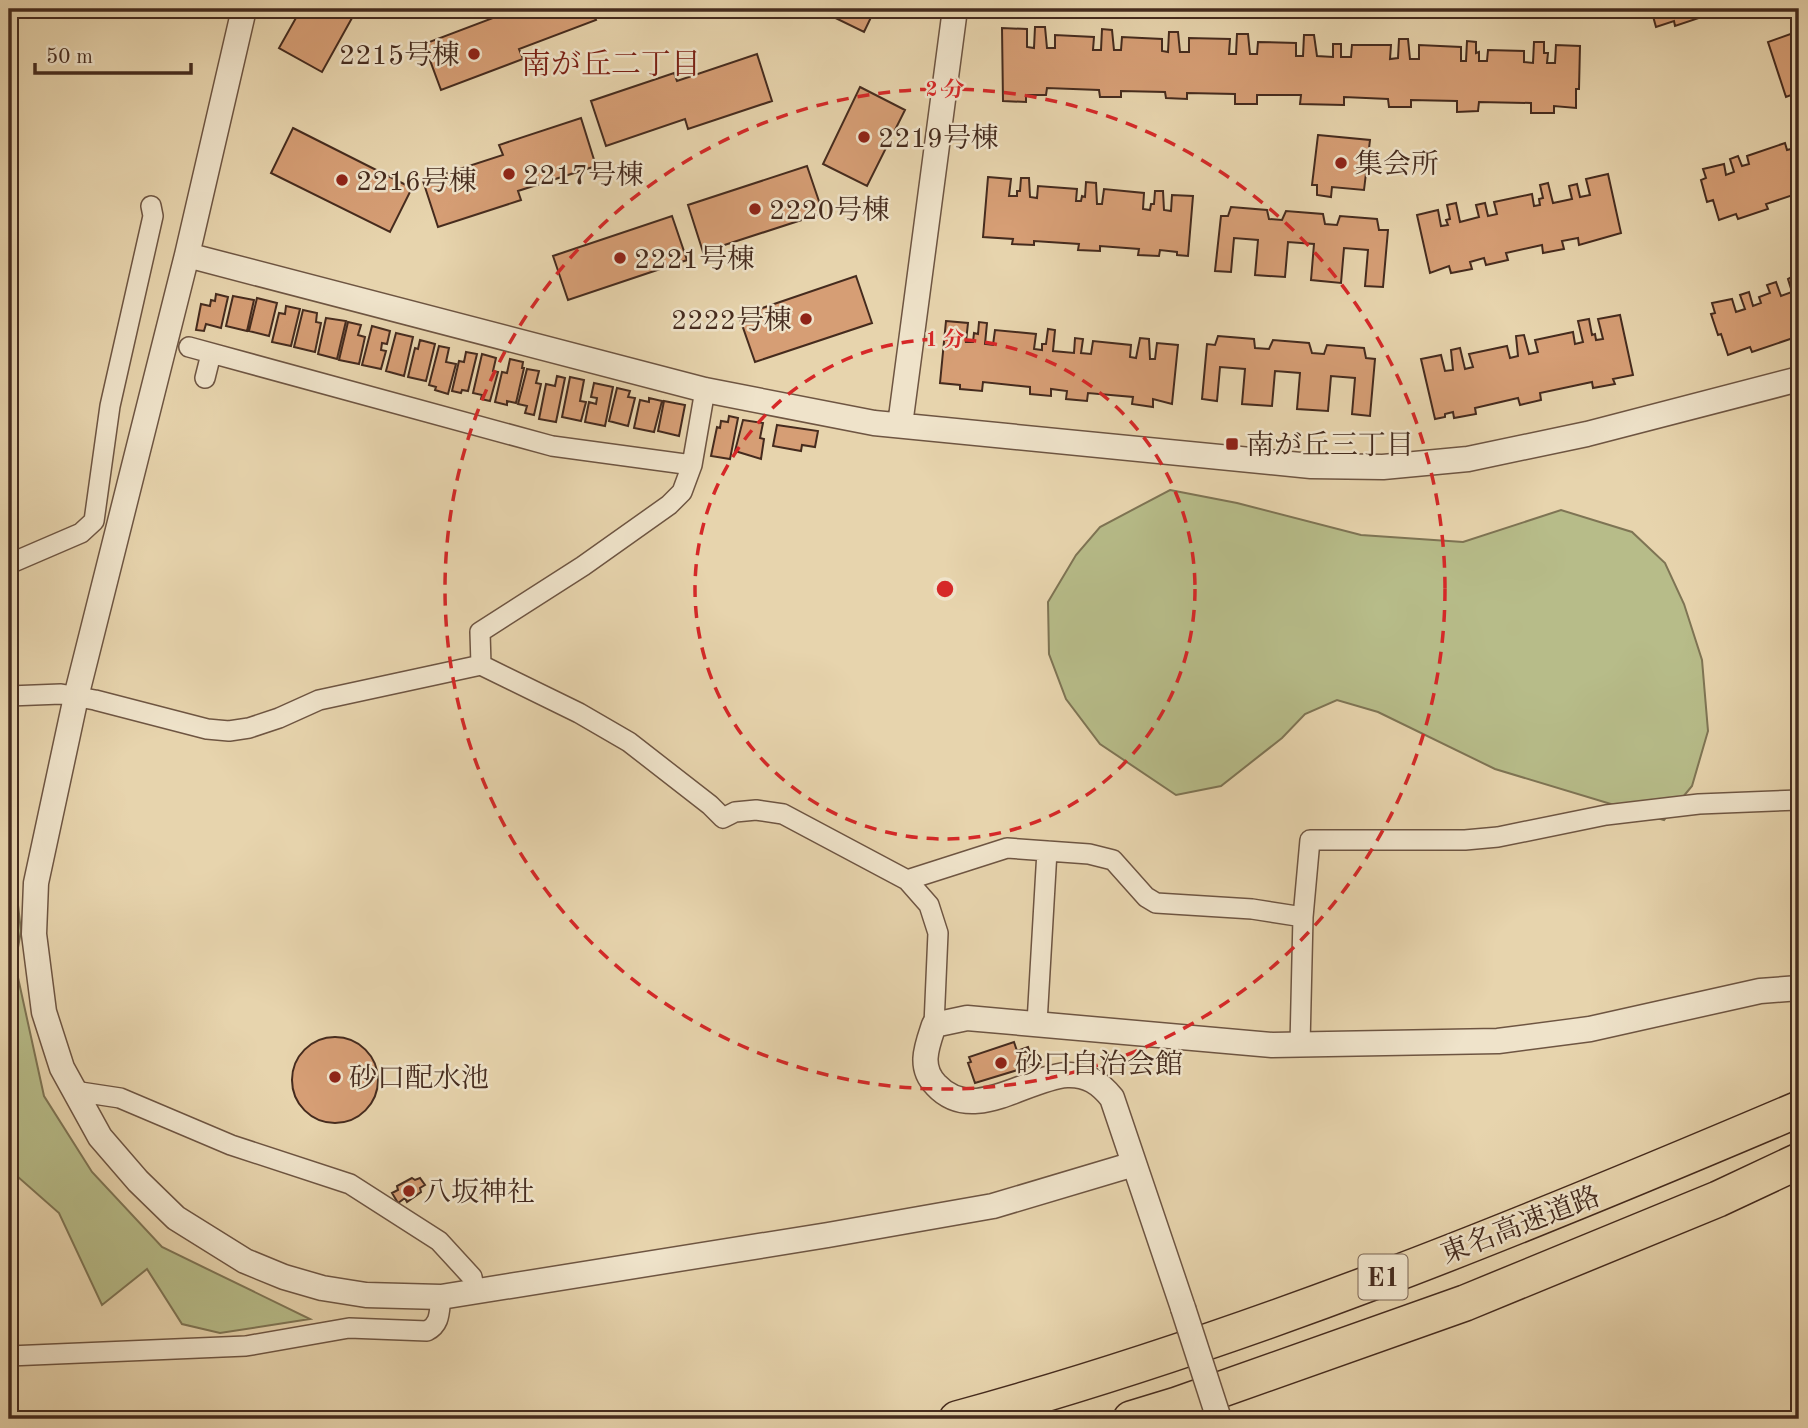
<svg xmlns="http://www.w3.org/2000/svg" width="1808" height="1428" font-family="'Old Standard TT','Noto Serif JP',serif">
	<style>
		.green { fill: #b7bc89; stroke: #7e7454; stroke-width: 2 }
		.building { fill: #d69e75; stroke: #452b1e; stroke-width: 2 }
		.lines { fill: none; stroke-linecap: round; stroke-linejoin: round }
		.minor-casing { stroke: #6e5542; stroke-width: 22 }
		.tertiary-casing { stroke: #6e5542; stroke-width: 27 }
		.motorway-casing { stroke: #452b1e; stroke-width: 38 }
		.minor { stroke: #efe3ca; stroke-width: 19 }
		.tertiary { stroke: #efe3ca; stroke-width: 24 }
		.motorway { stroke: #e7d4ad; stroke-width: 35 }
		.tertiary-bridge-casing { stroke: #6e5542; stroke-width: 27; stroke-linecap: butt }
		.tertiary-bridge { stroke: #efe3ca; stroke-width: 24 }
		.ring { fill: none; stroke: #d62828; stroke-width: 3.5; stroke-dasharray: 12 9 }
		.poi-dot { fill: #8f2418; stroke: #efe3ca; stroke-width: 2.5 }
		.labels { text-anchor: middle; stroke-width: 5; stroke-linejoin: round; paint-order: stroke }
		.shield { fill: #efe3ca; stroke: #786252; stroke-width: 2 }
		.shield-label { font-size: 26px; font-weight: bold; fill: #452b1e }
		.poi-label { font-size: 28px; fill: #452b1e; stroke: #efe3ca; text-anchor: start }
		.street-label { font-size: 28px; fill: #452b1e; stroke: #efe3ca }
		.neighbourhood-label { font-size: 30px; fill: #7a1f14; stroke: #efe3ca }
		.centre { fill: #d62828; stroke: #efe3ca; stroke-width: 3.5 }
		.ring-label { font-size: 21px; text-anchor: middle; font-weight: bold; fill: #d62828; stroke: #efe3ca; stroke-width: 5; stroke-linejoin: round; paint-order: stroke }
	</style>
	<rect width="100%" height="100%" fill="#e7d4ad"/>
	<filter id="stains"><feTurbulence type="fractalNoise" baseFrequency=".00286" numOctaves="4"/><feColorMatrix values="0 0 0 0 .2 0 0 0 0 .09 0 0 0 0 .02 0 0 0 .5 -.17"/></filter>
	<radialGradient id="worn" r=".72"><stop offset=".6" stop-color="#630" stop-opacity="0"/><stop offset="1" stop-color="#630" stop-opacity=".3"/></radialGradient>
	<path class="green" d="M1170 490 1237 503 1361 535 1463 542 1561 510 1632 532 1665 563 1684 604 1702 660 1708 731 1692 786 1664 820 1495 769 1378 712 1337 700 1305 714 1282 738 1221 786 1176 795 1100 744 1066 699 1049 654 1048 602 1076 555 1100 527Z
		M9 883 16 888 21 931 15 964 44 1096 92 1172 162 1247 310 1319 220 1333 182 1324 147 1269 102 1305 59 1213 17 1176 9 1178Z"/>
	<path class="building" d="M301 9H357L322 72 279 48Z
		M499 9H591L596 20 519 49 523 59 441 90 424 44 501 15Z
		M817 9H875L864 32Z
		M1651 9H1711L1703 11 1705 16 1675 26 1674 21 1656 27Z
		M1035 27H1045L1047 48H1055V35L1094 37 1093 50H1101L1102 29 1112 30 1114 50H1121L1122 37 1162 39V51L1168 52 1169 32H1178L1180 52H1189V38L1230 39 1229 54H1236L1237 34H1248L1250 54H1257L1258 42 1296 43V56H1303L1304 35H1314L1317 56 1333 57V44H1341V57H1351L1352 45H1391L1390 59 1398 58 1399 39H1408L1410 59H1419V45L1461 47V61H1466L1467 41 1476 42V53L1479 52V61H1487L1488 50 1524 51V62L1533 63 1534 42H1544V53H1548L1547 63H1555L1556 45 1580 46 1579 89H1576V108L1554 106V113H1531V103L1479 102 1478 111 1457 112V101L1411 100V107H1389L1388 99 1344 97V105L1300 104 1301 95H1257V104H1235V94L1187 93V99L1166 98 1165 92 1121 91V97H1100L1099 90 1047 88 1046 95H1026V102L1003 101 1002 28 1027 29V47L1034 48Z
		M1799 31V92L1786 97 1768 42Z
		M757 54 772 101 688 129 685 119 606 146 591 101 674 73 677 81Z
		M860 87 905 110 867 186 823 164Z
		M581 118 596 166 518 191 521 200 438 227 423 181 503 155 499 145Z
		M293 128 412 188 390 232 271 173Z
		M1318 135 1370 140 1364 190 1332 187 1331 197 1317 195V185H1312Z
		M1799 137V193L1766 204 1768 209 1738 219 1736 214 1719 220 1713 200 1707 202 1701 180 1706 178 1703 169 1724 164 1726 175 1734 172 1730 159 1738 156 1742 166 1749 164 1747 156 1785 143 1787 150 1795 148 1792 139Z
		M807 166 823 213 703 252 688 205Z
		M1608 174 1621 233 1579 245 1578 238 1562 241 1564 249 1543 253 1542 245 1506 253 1508 260 1486 265 1484 258 1470 262 1472 269 1451 273 1449 266 1430 273 1417 215 1438 210 1441 226 1448 225 1446 220 1450 219 1447 205 1456 203 1460 222 1479 217 1476 205 1485 203 1488 216 1497 214 1494 202 1532 194 1534 206 1540 205 1539 199 1543 198 1540 185 1548 183 1553 203 1572 199 1569 186 1577 184 1580 197 1590 195 1586 179Z
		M988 177 1011 179 1009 196H1017V191H1020L1021 178H1029L1030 197 1037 198 1038 186 1077 189 1076 201H1081L1082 196 1085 197 1086 182 1096 183 1097 204H1102L1104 189 1144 193 1143 209 1150 210 1151 204H1154L1155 191H1163L1164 210 1171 211 1172 195 1193 196 1188 256 1177 255V252L1160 250 1159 256 1138 255 1139 249 1100 246V251L1078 250 1079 244 1034 241V245L1012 244 1013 239 983 237Z
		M1231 207 1267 210 1269 219 1282 220 1286 211 1323 214 1325 224 1337 225 1340 216 1377 219 1379 230H1388L1383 287 1365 286 1368 250 1344 248 1341 283 1311 280 1314 244 1288 242 1285 277 1255 275 1258 240 1234 238 1231 272 1215 271 1221 216H1228Z
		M672 216 687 260 568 300 553 256Z
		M1799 273V336L1752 352 1750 347 1728 355 1721 334 1718 335 1711 314 1715 313 1712 303 1732 299 1736 312 1745 309 1740 295 1749 292 1753 306 1761 303 1759 297 1770 293 1767 285 1776 282 1781 296 1792 292 1788 279Z
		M856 276 872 323 755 362 739 316Z
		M216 294 228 297 221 328 206 324 204 331 196 330 201 304 210 306 211 300 215 301Z
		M233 296 254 300 247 331 226 326Z
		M257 298 277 303 269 336 249 331Z
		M286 306 300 309 291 346 272 342 279 313 285 314Z
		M303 310 317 313 316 322 321 323 315 352 294 347Z
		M1620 315 1633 375 1613 379 1615 384 1593 388 1592 382 1540 393 1541 400 1520 405 1518 398 1475 408 1476 414 1454 418 1453 412 1445 414V417L1435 419 1421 359 1441 355 1445 371 1453 370 1451 350 1460 348 1465 369 1473 367 1469 354 1507 346 1510 358 1518 356 1516 336 1524 335 1529 354 1538 352 1535 340 1573 332 1575 344 1583 342 1578 321 1589 319 1592 335 1595 334 1596 340 1603 339 1598 319Z
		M326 318 346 321 337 359 318 354Z
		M946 321 968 323 966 342H973L974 333 978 334 979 322 987 323 985 344 993 345 995 330 1036 334 1034 349 1042 350V344H1046L1048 329 1055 330 1053 351 1074 353 1075 338 1083 339 1081 353 1091 354 1093 341 1131 345 1130 357 1136 358 1140 338 1149 339 1150 359H1155L1157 343 1178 345 1172 404 1153 399V407L1132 404 1133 397 1088 393 1087 401 1066 399 1067 391 1051 389V396L1030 394V387L983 382 982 391 960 389V385L940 383Z
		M348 322 361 325 358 335 365 337 359 364 339 360Z
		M372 326 390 331 387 344 382 343 381 350 386 351 381 369 362 365Z
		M396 333 413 337 404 376 386 371Z
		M1218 336 1254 339 1255 348 1269 349 1273 340 1309 343 1312 353 1324 354 1327 345 1364 348 1366 358 1375 359 1370 416 1352 414 1355 378 1331 376 1328 411 1297 409 1300 373 1275 371 1272 406 1242 404 1245 369 1220 367 1217 401 1202 399 1207 344 1215 345Z
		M420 340 435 344 426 381 408 377 415 348 418 349Z
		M439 346 449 348 446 362 456 364 448 394 435 390 436 387 429 385Z
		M466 352 477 354 468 391 462 390 461 393 452 391 459 361 464 362Z
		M482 354 496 358 493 371 498 372 490 401 481 399 482 395 473 393Z
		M510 359 523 362 522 368H524L516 403 507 401V405L495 402 502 372 507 373Z
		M527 369 539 371 536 383 541 384 534 415 525 413 527 406 518 404Z
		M557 376 565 378 556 422 539 419 546 384 555 386Z
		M570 377 584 380 580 401 586 402 581 421 562 417Z
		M594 383 613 387 605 426 585 422 589 402 596 404 597 398 591 397Z
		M617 388 630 391 628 397 635 398 628 426 609 421Z
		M649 398 662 401 654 432 634 428 640 400 649 402Z
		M664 401 685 405 679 436 658 431Z
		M729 416 738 418 730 459 711 456 717 427 720 428 721 421 728 422Z
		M743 420 763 423 760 438 764 439 761 459 735 451Z
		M777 425 818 431 815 447 802 445 801 451 773 446Z
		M292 1080a43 43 0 1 1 86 0a43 43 0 1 1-86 0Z
		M1014 1042 1017 1051 1028 1047 1034 1065 975 1083 968 1063 971 1062 969 1057Z
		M412 1178 415 1180 420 1178 425 1185 420 1188 421 1192 407 1202 405 1198 398 1203 392 1193 398 1190 397 1186Z"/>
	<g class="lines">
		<defs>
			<path id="minor" d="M189 347 552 446 692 465
				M205 378 211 354
				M9 564 81 533 94 521 110 406 153 216 151 206
				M481 665 480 632 583 566 669 505 682 492 692 465 705 390
				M9 696 61 694 95 700 207 729 229 731 249 728 279 718 319 700 481 665 579 713 629 742 710 805 723 818 735 812 756 810 783 814 907 880 929 905 938 933 934 1025
				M907 880 1007 848 1089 854 1113 860 1146 897 1156 903 1252 909 1303 917
				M1037 1023 1047 851
				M1300 1045 1303 917 1310 840H1465L1498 837 1606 815 1699 804 1799 800
				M74 1091 120 1098 231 1145 350 1184 439 1241 472 1277 475 1293
				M9 1356 246 1346 349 1328 427 1331C441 1324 439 1311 441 1297"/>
			<path id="tertiary" d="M244 9 187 255 76 697 36 883 34 934 44 1012 62 1068 100 1137 138 1181 176 1218 245 1261 284 1277 322 1288 366 1295 441 1297 828 1235 993 1206 1134 1164
				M187 255 705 390 874 423 1311 466 1383 467 1468 459 1587 434 1799 379
				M900 425 955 9
				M1183 1308 1112 1098C1100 1083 1087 1074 1067 1075 1025 1078 973 1125 936 1085 918 1067 927 1046 934 1025L967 1018 1272 1045 1498 1041 1590 1029 1760 991 1799 988"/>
			<path id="motorway" d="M957 1419C1246 1340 1524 1226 1799 1109
				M1131 1419 1177 1405 1465 1303 1718 1199 1799 1161"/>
		</defs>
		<use href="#minor" class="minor-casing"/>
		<use href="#tertiary" class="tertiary-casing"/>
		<use href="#motorway" class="motorway-casing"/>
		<use href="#minor" class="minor"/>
		<use href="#tertiary" class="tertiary"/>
		<use href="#motorway" class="motorway"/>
		<defs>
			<path id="tertiary-bridge" d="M1183 1308 1219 1419"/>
		</defs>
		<use href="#tertiary-bridge" class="tertiary-bridge-casing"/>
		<use href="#tertiary-bridge" class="tertiary-bridge"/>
	</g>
	<g class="ring">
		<circle cx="945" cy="589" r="250"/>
		<circle cx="945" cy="589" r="500"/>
	</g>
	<g class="poi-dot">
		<circle cx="474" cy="54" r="7"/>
		<circle cx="864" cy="137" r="7"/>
		<circle cx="1341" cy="163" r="7"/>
		<circle cx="509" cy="174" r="7"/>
		<circle cx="342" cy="180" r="7"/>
		<circle cx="755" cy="209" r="7"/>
		<circle cx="620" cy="258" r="7"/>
		<circle cx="806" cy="319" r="7"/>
		<rect x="1225" y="437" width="14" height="14" rx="3.5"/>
		<circle cx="1001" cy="1063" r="7"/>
		<circle cx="335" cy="1077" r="7"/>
		<circle cx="409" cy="1191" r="7"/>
	</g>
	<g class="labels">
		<rect class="shield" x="1358.5" y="1254.5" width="49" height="45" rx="5"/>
		<g class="shield-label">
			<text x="1383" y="1286">E1</text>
		</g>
		<g class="poi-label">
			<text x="460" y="64" text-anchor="end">2215号棟</text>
			<text x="878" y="147">2219号棟</text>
			<text x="1355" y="173">集会所</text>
			<text x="523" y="184">2217号棟</text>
			<text x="356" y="190">2216号棟</text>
			<text x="769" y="219">2220号棟</text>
			<text x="634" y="268">2221号棟</text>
			<text x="792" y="329" text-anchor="end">2222号棟</text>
			<text x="1246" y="454">南が丘三丁目</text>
			<text x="1015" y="1073">砂口自治会館</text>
			<text x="349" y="1087">砂口配水池</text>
			<text x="423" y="1201">八坂神社</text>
		</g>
		<g class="street-label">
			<text transform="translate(1520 1224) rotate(-21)" y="10">東名高速道路</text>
		</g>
		<g class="neighbourhood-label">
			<text x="611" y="74">南が丘二丁目</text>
		</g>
	</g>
	<circle cx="945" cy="589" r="10" class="centre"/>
	<g class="ring-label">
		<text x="945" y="96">2 分</text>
		<text x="945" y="346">1 分</text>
	</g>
	<rect width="1808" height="1428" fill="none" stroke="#e7d4ad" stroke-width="35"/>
	<rect x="10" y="10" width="1787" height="1407" fill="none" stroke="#452b1e" stroke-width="3.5"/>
	<rect x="18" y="18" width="1773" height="1393" fill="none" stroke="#452b1e" stroke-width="2"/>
	<path d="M35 63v10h156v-10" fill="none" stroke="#452b1e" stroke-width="3.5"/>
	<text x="46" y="63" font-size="21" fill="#452b1e" stroke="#efe3ca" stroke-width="5" paint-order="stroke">50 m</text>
	<rect width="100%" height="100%" filter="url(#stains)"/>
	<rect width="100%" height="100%" fill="url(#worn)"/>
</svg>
